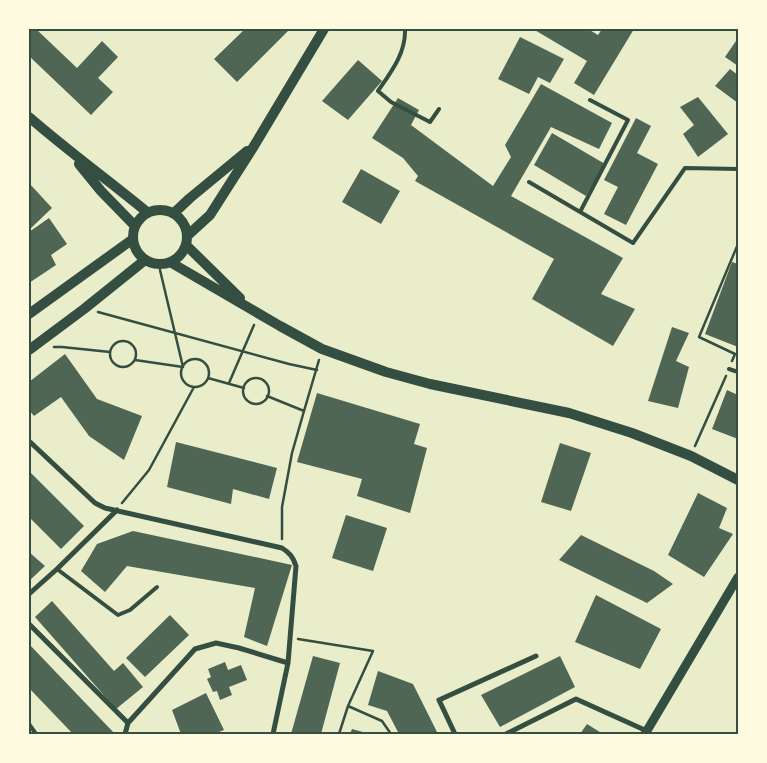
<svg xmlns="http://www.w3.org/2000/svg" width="767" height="763" font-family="'Nunito Sans',sans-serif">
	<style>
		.building { fill: #4f6655 }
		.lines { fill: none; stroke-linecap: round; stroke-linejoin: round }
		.path { stroke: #344e41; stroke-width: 2.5 }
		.service { stroke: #344e41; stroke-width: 4 }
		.minor { stroke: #344e41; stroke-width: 5 }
		.tertiary { stroke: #344e41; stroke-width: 9 }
		.secondary { stroke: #344e41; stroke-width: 10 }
		.neatline { fill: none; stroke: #344e41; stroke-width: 2 }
	</style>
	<rect width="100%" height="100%" fill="#e9edc9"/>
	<path class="building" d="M29 29H36L77 68 102 41 118 57 98 78 113 92 91 115 29 56Z
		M245 29H290L237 82 214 59Z
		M533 29H588L598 35 602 29H634L594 95 574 83 587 61Z
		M520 37 564 59 550 83 538 77 529 94 498 79Z
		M738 38V66L725 57Z
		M358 60 382 81 348 120 322 101Z
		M730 69 738 75V103L715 86Z
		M541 84 612 123 599 149 551 127 511 196 623 258 601 294 635 309 613 346 532 299 554 259 415 181 418 176 403 158 372 138 398 98 419 110 411 125 493 186 511 157 505 145Z
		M698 97 728 134 698 157 683 134 694 125 680 107Z
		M636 118 651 126 637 153 658 164 626 225 604 214 618 187 604 180Z
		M552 133 605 164 586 196 534 165Z
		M361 169 400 191 381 224 342 202Z
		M29 183 52 208 29 230Z
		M49 218 67 244 51 255 56 265 29 283V232Z
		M732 262 738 264V347L705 334Z
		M672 327 689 333 676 361 689 367 678 408 648 401Z
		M65 354 97 399 142 416 124 460 89 436 61 397 34 416 29 410V382Z
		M727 390 738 395V439L712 429Z
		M317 393 420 424 414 444 427 448 410 513 357 496 362 479 297 462Z
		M176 442 277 468 269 499 233 489 231 504 167 487Z
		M560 443 591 453 571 511 541 502Z
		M29 471 84 526 61 549 29 517Z
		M698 493 727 508 719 528 733 534 704 577 668 555Z
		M346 515 387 528 373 571 332 558Z
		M133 531 292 565 267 646 244 637 255 588 127 566 105 592 81 571 97 544Z
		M581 535 654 571 673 584 647 603 559 560Z
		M29 552 45 566 29 581Z
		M596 595 661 629 640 669 575 642Z
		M52 601 114 671 123 663 143 687 116 709 35 617Z
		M170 615 189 635 145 677 126 658Z
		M29 644 115 734H73L29 688Z
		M313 656 340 663 321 734H291Z
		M560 656 575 687 500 727 481 695Z
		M225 662 228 670 241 665 247 680 229 687 232 695 220 700 217 691 213 692 207 679 211 677 208 669Z
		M378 671 413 684 438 734H399L387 711 368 705Z
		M206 693 224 730 214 734H181L172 710Z
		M587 724 603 734H580Z
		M352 729 370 734H350Z"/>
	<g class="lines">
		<path class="path" d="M98 312 289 364 317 370
			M110 354a13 13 0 1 1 26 0a13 13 0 1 1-26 0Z
			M54 347H62L110 352
			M181 373a14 14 0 1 1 28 0a14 14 0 1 1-28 0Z
			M135 360 183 367 160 270
			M732 361 735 354 699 337 738 244
			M208 378 244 388
			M243 391a13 13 0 1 1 26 0a13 13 0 1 1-26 0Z
			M229 383 254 325
			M267 396 304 411 319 360
			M695 446 726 376
			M122 503 149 470 194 387
			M282 539V507L292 453 304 411
			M298 639 373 651 348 706 382 721 391 734
			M339 734 348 706"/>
		<path class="service" d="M405 29C406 53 391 72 378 91L391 102 430 122 439 109
			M529 182 633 243 685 168 738 169
			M580 212 628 120 590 100
			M729 369 738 372
			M57 569 118 615 130 610 157 587
			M29 724 36 734"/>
		<path class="minor" d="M29 441 95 503 105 508 282 548C290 553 293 557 296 566L288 663 273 734
			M29 594 57 569 117 510
			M29 624 128 723 125 734
			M128 723 195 649 216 643 239 648 288 663
			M455 734 439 700 536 656
			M506 734 576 699 647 731"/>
		<path class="tertiary" d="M645 734 738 577"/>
		<path class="secondary" d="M29 117C67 150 108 180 147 212
			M79 164 101 191 135 226
			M133 237a27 27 0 1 1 54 0a27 27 0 1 1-54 0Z
			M174 213 190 198 247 151
			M187 236 210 215 254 146 324 29
			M186 245 240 298
			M170 262 280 326 322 349 386 372 430 384 569 413 632 433 691 456 738 480
			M29 314 133 239
			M29 350 84 309 145 260"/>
	</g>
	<rect width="767" height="763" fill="none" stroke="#fefae0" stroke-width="60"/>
	<rect x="30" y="30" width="707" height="703" class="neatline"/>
</svg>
